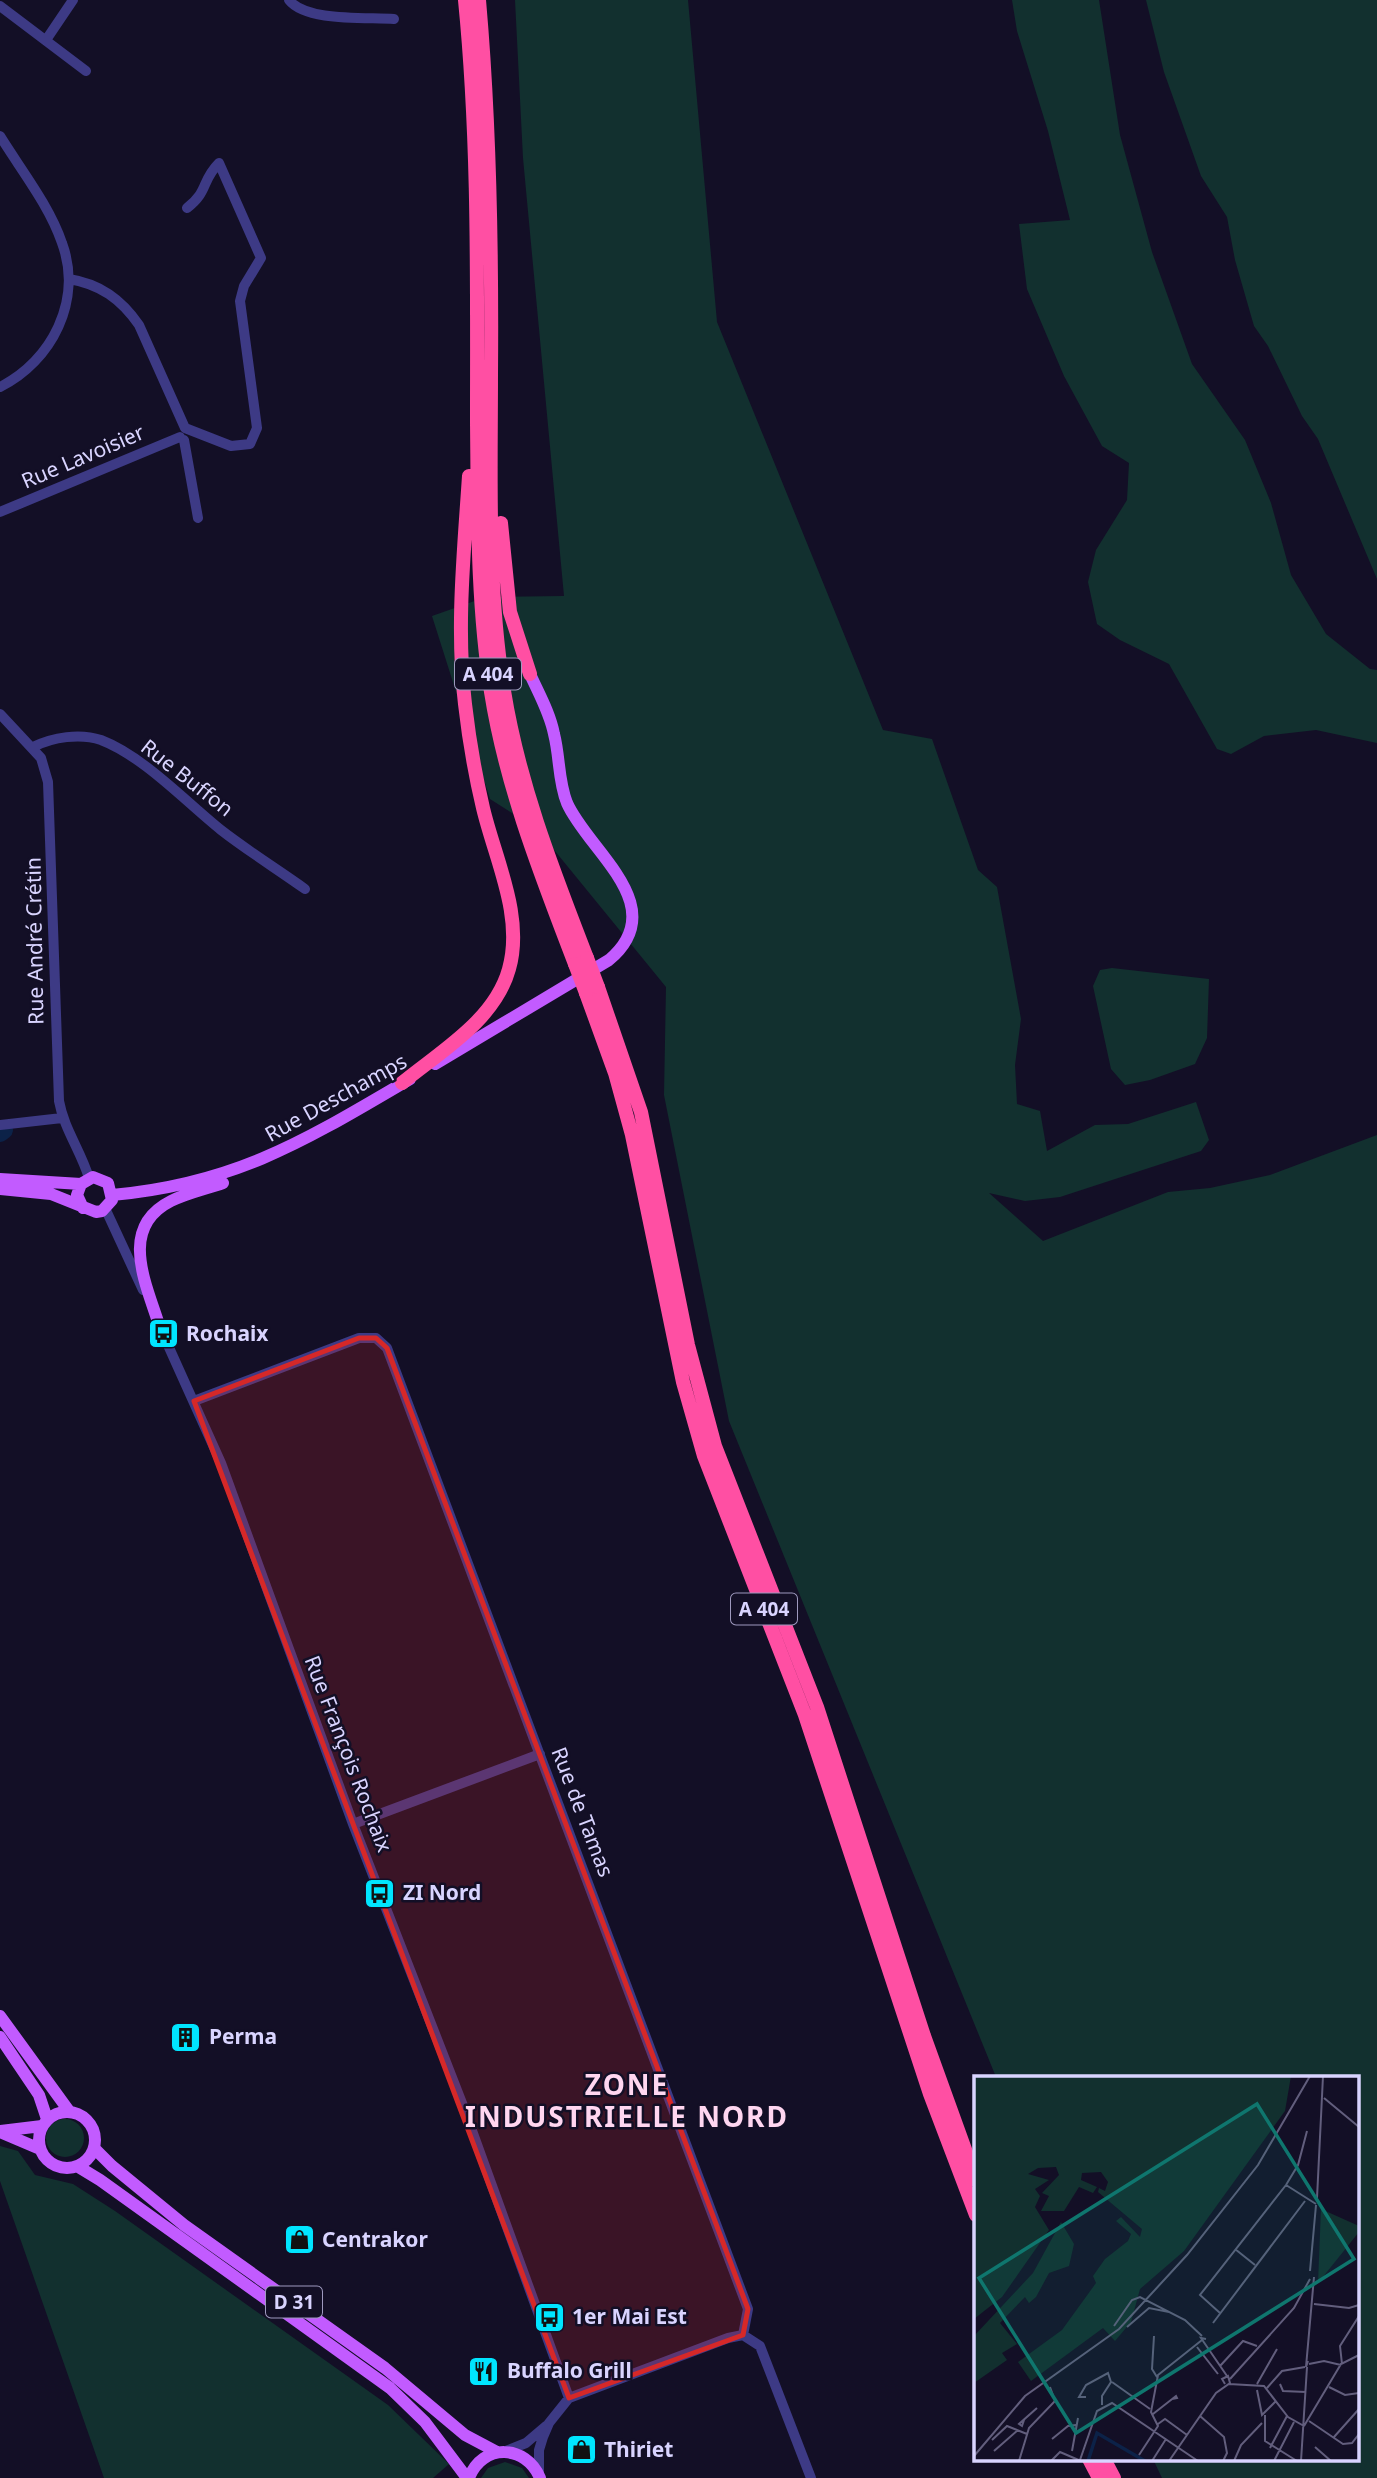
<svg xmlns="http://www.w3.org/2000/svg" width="1377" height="2478" font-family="'Noto Sans',sans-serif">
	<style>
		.green { fill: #12302f }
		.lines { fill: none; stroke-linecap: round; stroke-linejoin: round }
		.river { stroke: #0c2248; stroke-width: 18 }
		.minor { stroke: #3d3a85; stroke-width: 10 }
		.major { stroke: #c25bff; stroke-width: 12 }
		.highway { stroke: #ff4fa3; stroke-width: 14 }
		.highway-bridge { stroke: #ff4fa3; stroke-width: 14 }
		.marked { fill: #d62828; fill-opacity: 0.2; stroke: #d62828; stroke-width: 5; stroke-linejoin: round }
		.labels { text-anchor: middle; stroke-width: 5; stroke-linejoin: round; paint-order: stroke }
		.shield { fill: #130f26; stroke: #9e99be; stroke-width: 2 }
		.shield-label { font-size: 19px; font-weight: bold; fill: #d9d4ff }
		.street-label { font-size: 21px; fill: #d9d4ff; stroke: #130f26 }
		.poi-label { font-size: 21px; font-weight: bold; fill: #d9d4ff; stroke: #130f26; text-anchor: start }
		.district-label { font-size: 28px; font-weight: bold; letter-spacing: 2px; fill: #ffd6f0; stroke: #130f26 }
		.inset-river { fill: none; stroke: #0c2248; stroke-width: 3.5 }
		.inset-road { fill: none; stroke: #625e7d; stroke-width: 2 }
		.view { fill: #0f766e; fill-opacity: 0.15; stroke: #0f766e; stroke-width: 3.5 }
		.inset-edge { fill: none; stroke: #d9d4ff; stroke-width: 3.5 }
	</style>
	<rect width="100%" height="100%" fill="#130f26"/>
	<path class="green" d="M515 0H688L717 322 883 730 932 739 978 870 997 887 1021 1019 1015 1065 1017 1104 1040 1111 1047 1151 1095 1125 1128 1124 1196 1102 1209 1140 1201 1151 1060 1197 1025 1201 989 1193 1043 1241 1168 1192 1210 1188 1270 1175 1377 1135V2478H1162L1153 2459H1358V2077H996L729 1421 664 1095 666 987 537 829 490 799 432 616 486 597 564 596 523 158Z
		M1012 0H1099L1120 135 1152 252 1192 364 1245 440 1271 503 1291 575 1326 634 1370 669 1377 670V743L1316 730 1264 736 1231 754 1217 749 1169 664 1120 640 1097 624 1088 582 1096 550 1127 500 1129 463 1102 446 1064 376 1027 289 1019 224 1070 220 1048 131 1017 31Z
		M1146 0H1377V579L1318 439 1302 416 1268 346 1254 326 1235 260 1227 217 1201 176 1164 72Z
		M1112 968 1209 979 1207 1038 1195 1064 1150 1080 1125 1085 1111 1069 1093 986 1100 970Z
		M46 2138a19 19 0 1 1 38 0a19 19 0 1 1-38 0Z
		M0 2146 18 2151 35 2175 73 2184 115 2211 388 2405 449 2464 433 2478H104L0 2181Z
		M505 2462 522 2468 529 2478H481L488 2468Z"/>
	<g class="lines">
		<path class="river" d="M0 1133 4 1130"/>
		<path class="minor" d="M289 0C306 22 367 17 394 19
			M0 6 86 71
			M46 40 73 0
			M0 136C21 170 49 205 62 243 83 300 52 361 0 387
			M69 279C100 284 121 299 139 325L185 428 231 446 250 444 257 428 240 301 244 286 261 258 219 163C201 181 209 191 187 208
			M184 440 198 518
			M0 512 180 437
			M0 714 41 758 48 782 59 1101C64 1129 81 1151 89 1178
			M33 747C53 737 80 733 101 740 143 756 186 802 221 830 248 851 277 869 305 889
			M0 1125 62 1118
			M105 1208 143 1290
			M158 1323 221 1463 353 1824 462 2103 569 2398
			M194 1401 359 1338H376L387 1348 748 2309 743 2335
			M353 1824 540 1754
			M506 2451 526 2443 546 2426
			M539 2474V2450L543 2437 549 2423 569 2398 728 2338 743 2335 760 2346 811 2478"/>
		<path class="major" d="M435 1064 609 960C673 906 588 851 567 803 558 781 560 757 554 734 550 713 539 694 530 674
			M0 1179 81 1184
			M0 1189 51 1194 96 1212 102 1211 112 1200 108 1183 93 1177 81 1184 77 1195 83 1208
			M112 1195C236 1184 306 1140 410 1079
			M160 1328C147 1285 117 1228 171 1201 187 1193 206 1189 223 1183
			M0 2016 69 2111
			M0 2037 39 2095 47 2119
			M39 2140a28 28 0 1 1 56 0a28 28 0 1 1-56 0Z
			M0 2131 42 2126
			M0 2132 40 2149
			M94 2148 112 2166 184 2225 385 2368 465 2435 497 2452
			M77 2166 100 2180 390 2388 425 2422 467 2478
			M469 2478C482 2443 526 2444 540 2478"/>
		<path class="highway" d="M465 0C479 141 477 282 477 423 478 513 477 603 491 692 506 787 541 875 575 964
			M479 0C490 125 492 250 491 375 491 480 487 587 504 691 519 784 553 870 587 958
			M501 523 510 612 530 674
			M598 987 641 1112 688 1345 715 1446 817 1707 924 2036 976 2180
			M586 993 615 1073 632 1135 683 1382 704 1456 805 1715 930 2094 976 2215
			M402 1083C441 1051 495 1020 509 969 524 916 495 859 483 808 475 774 469 739 465 704 456 628 464 552 469 476
			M1089 2459 1099 2478
			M1104 2459 1114 2478"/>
		<path class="highway-bridge" d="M587 958 598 987
			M575 964 586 993"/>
	</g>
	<path class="marked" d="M359 1338H376L387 1348 748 2309 743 2335 569 2398 194 1401Z"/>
	<defs>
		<symbol id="bus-square" viewBox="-11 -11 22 22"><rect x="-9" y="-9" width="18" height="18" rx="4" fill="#00e5ff" stroke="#130f26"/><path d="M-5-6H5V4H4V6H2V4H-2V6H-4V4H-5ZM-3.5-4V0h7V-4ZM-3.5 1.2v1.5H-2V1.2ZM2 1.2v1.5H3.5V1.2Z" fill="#111"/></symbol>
		<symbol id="building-square" viewBox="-11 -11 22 22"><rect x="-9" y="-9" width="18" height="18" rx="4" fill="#00e5ff" stroke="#130f26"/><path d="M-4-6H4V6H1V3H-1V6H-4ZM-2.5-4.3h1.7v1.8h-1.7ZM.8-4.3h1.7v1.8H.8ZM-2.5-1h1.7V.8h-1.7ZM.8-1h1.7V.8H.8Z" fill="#111"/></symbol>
		<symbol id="shop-square" viewBox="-11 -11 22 22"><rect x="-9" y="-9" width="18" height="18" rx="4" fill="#00e5ff" stroke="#130f26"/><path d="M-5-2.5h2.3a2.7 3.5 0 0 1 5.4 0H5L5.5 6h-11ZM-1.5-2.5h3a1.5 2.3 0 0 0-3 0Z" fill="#111"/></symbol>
		<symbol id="restaurant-square" viewBox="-11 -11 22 22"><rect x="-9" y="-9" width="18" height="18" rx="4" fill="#00e5ff" stroke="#130f26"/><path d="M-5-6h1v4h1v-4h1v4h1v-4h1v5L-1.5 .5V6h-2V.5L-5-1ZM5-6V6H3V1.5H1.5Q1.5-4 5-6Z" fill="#111"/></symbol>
	</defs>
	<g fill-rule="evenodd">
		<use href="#bus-square" x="146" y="1316" width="35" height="35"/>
		<use href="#bus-square" x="362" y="1876" width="35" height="35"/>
		<use href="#building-square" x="168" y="2020" width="35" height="35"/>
		<use href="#shop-square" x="282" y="2222" width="35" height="35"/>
		<use href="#bus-square" x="532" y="2300" width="35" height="35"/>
		<use href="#restaurant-square" x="466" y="2354" width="35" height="35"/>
		<use href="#shop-square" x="564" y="2432" width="35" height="35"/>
	</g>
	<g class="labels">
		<g class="shield">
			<rect x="455" y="658.5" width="66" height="31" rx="5"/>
			<rect x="731" y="1593.5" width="66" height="31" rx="5"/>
			<rect x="266" y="2286.5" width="56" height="31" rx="5"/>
		</g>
		<g class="shield-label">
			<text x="488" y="681">A 404</text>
			<text x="764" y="1616">A 404</text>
			<text x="294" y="2309">D 31</text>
		</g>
		<g class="street-label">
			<text transform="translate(83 457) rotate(-23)" y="7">Rue Lavoisier</text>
			<text transform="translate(187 778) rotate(38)" y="7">Rue Buffon</text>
			<text transform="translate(35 941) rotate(-91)" y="7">Rue André Crétin</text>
			<text transform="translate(336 1098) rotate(-29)" y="7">Rue Deschamps</text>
			<text transform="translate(348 1754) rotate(69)" y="7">Rue François Rochaix</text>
			<text transform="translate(582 1812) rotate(69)" y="7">Rue de Tamas</text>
		</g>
		<g class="poi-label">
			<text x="186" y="1341">Rochaix</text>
			<text x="403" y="1900">ZI Nord</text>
			<text x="209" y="2044">Perma</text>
			<text x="322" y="2247">Centrakor</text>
			<text x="572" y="2324">1er Mai Est</text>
			<text x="507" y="2378">Buffalo Grill</text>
			<text x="604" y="2457">Thiriet</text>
		</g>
		<g class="district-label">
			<text x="627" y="2095">ZONE<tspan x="627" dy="32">INDUSTRIELLE NORD</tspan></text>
		</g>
	</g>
	<g transform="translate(974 2076)">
		<rect width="385" height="385" fill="#130f26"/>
		<path d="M0 0H317L311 35 210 175 166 213 157 246 141 265 129 252 57 305 44 286 88 254 122 207 119 200 131 183 154 165 157 158 142 145 147 141 166 161 168 153 124 116 125 112 131 115 134 106 127 96 108 97 107 104 123 111 119 117 105 111 90 135H67L75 120 68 117 85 99 82 91 64 92 54 98 75 104 61 113 66 120 61 131 75 154 28 221 0 243ZM347 133 385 150V156L344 207ZM87 146 100 168 95 190 75 197 62 221 55 227 51 221 26 247 43 268 28 277 33 284 0 307V260L59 197Z" fill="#12302f"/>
		<path class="inset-river" d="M114 385 123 357 171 385"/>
		<path class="inset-road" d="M350 22 385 51M312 109 342 128M343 122 349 0M261 173 281 189M336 195 342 129M340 228 375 232 385 229M246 237 226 219 312 109 324 89 333 55M239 247 331 125M140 250 158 224 166 221 211 244 228 260M153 251 175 232 195 236M180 260 178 293 183 301M232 263 227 262 253 300M223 271 244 298M334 285 332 291 340 201M335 288 350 285 367 289M368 288 366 270 385 240M246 290 269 265 283 270M256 303 320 232 336 203M138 306 176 333M255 308 290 310 314 341 330 350M283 308 303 273M306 308 309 315 332 316M355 311 371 319 385 317M293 312 308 295 331 291M283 314 288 339 302 325M112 321H105L112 309 134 297 137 306 128 320V329M179 338 202 320 203 322 198 323M291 339V365L323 385M226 340 250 361 253 377 249 385M50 344 48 350 45 348 63 332M335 345 369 368 378 367 385 358M184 348 191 343 213 359M330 350 367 288 385 279M360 361 385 333M78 363 94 350 102 349M18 364 33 350 53 358M341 371 357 385M296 372 313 340M20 375 44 354M98 375 104 342M165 379 184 350 177 336 184 299 228 264M0 380 51 320 145 253 213 179 284 89 336 0M106 384 123 335 138 327 224 385M45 385 55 352 81 325 76 311M77 385 86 376 107 385M178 385 192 363M195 385 242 317 256 307 254 300 248 303 251 308M260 385 267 369 288 347M300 385 320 346M327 385 333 291"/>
		<path class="view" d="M283 28 380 183 102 357 5 202Z"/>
		<rect width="385" height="385" class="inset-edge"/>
	</g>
</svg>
